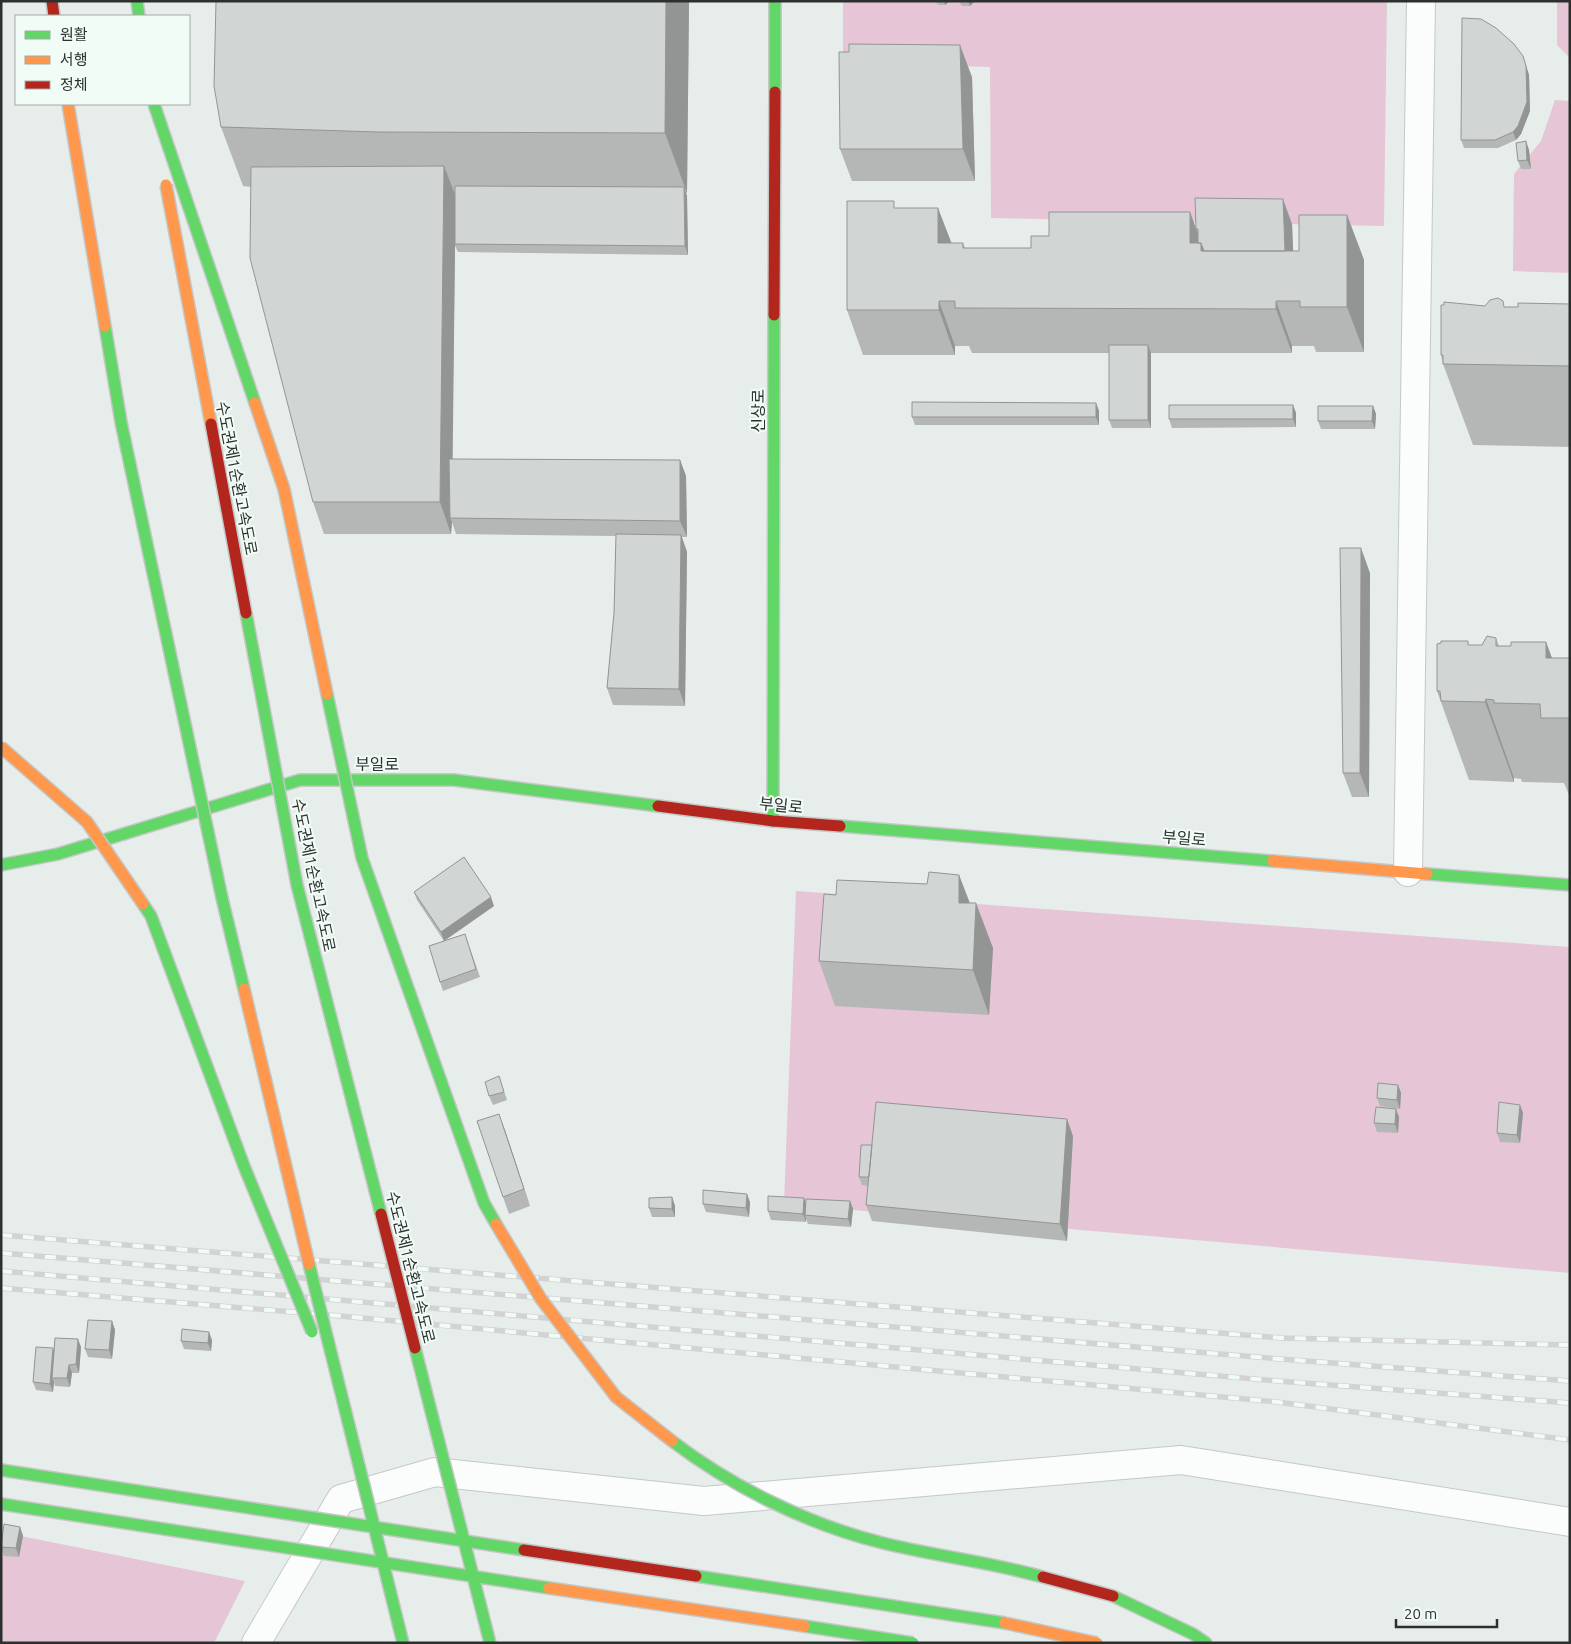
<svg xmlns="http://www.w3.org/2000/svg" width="1571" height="1644" font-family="Ubuntu,'Noto Sans KR',sans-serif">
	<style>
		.green { fill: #e6c5d6 }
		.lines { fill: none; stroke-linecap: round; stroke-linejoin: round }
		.street-casing { stroke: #c4c9c7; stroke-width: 30 }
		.fast-casing { stroke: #c4c9c7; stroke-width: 14 }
		.slow-casing { stroke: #c4c9c7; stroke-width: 14 }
		.jam-casing { stroke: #c4c9c7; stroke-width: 14 }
		.street { stroke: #fbfcfc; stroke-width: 28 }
		.fast { stroke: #63d668; stroke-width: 11 }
		.slow { stroke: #ff974d; stroke-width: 11 }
		.jam { stroke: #b3261e; stroke-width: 11 }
		.rail-casing { stroke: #d2d3d2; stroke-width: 5.5 }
		.rail { stroke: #f2fcf6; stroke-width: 4; stroke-dasharray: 11; stroke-linecap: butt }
		.fast-bridge-casing { stroke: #c4c7c6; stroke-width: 14; stroke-linecap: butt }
		.slow-bridge-casing { stroke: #c4c7c6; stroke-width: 14; stroke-linecap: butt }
		.jam-bridge-casing { stroke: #c4c7c6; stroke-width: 14; stroke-linecap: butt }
		.fast-bridge { stroke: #63d668; stroke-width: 11 }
		.slow-bridge { stroke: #ff974d; stroke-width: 11 }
		.jam-bridge { stroke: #b3261e; stroke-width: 11 }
		.wall { fill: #b4b7b5 }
		.shaded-wall { fill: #929594 }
		.building { fill: #d1d5d3; stroke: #929594 }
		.labels { text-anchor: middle; stroke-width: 4; stroke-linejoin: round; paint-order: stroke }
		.street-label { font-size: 16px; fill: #2c302e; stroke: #f2fcf6 }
	</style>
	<rect width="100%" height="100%" fill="#e7edea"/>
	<path class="green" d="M843 1H1387L1384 226 991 218 990 67 843 63Z
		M1557 1H1570V58L1557 45Z
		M1555 100 1570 101V273L1513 271 1514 174 1541 141Z
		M796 891 1570 947V1273L784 1204Z
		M1 1532 245 1581 214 1643H1Z"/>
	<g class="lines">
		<defs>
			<path id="street" d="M1408 872 1421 1
				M256 1643 341 1499 435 1472 704 1501 1181 1460 1570 1522"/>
			<path id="fast" d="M137 1 139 16
				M775 92V1
				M773 821 774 315
				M840 826 1273 861
				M1 865 58 854 300 780H454L658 806
				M1427 874 1570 885
				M1113 1596 1193 1634 1206 1643"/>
			<path id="slow" d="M1273 861 1427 874"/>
			<path id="jam" d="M52 1 54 16
				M774 315 775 92
				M658 806 773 821 840 826"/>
		</defs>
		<use href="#street" class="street-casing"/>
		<use href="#fast" class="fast-casing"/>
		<use href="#slow" class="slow-casing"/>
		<use href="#jam" class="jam-casing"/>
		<use href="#street" class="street"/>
		<use href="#fast" class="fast"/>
		<use href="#slow" class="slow"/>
		<use href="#jam" class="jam"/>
		<defs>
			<path id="rail" d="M1 1235 1282 1338 1570 1345
				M1 1253 1280 1359 1570 1381
				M1 1271 1278 1381 1570 1403
				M1 1288 329 1315 1277 1402 1570 1440"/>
		</defs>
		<use href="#rail" class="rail-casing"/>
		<use href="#rail" class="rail"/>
		<defs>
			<path id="fast-bridge" d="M154 104 255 403
				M105 326 121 422 222 898 244 989
				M246 613 297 885 381 1214
				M327 694 362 858 484 1203 496 1224
				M143 904 151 916 244 1166 312 1332
				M309 1264 403 1643
				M415 1348 490 1643
				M672 1441C731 1486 807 1524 879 1542 934 1556 990 1562 1043 1577
				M1 1470 524 1550
				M1 1504 549 1588
				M696 1576 1005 1623
				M804 1626 913 1643"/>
			<path id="slow-bridge" d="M68 104 105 326
				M166 185 211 424
				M255 403 284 489 327 694
				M1 747 87 822 143 904
				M244 989 309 1264
				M496 1224 541 1299 616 1397 672 1441
				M549 1588 804 1626
				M1005 1623 1097 1643"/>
			<path id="jam-bridge" d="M211 424 246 613
				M381 1214 415 1348
				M524 1550 696 1576
				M1043 1577 1113 1596"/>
		</defs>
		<use href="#fast-bridge" class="fast-bridge-casing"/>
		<use href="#slow-bridge" class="slow-bridge-casing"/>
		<use href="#jam-bridge" class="jam-bridge-casing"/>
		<use href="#fast-bridge" class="fast-bridge"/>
		<use href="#slow-bridge" class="slow-bridge"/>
		<use href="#jam-bridge" class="jam-bridge"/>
	</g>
	<path class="wall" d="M689 1 687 193H686L687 196 688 255 458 252 455 246 452 459 680 460 686 476 687 537H682L687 552 685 706 613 705 607 688 614 613 616 536 456 534 452 522 451 534H324L313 502 251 187 243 186 221 127Z
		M934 1H950L945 5H939Z
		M952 1H975L970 6H962L959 2Z
		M1523 56 1529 75 1530 111 1521 134 1516 140 1498 148H1464L1461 140Z
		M972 77 975 181H852L840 149Z
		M1526 141 1529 150 1531 169H1521L1518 161Z
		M897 208 951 243H963L965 248H1031L1198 235 1196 229 1292 224 1293 251H1299L1347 215 1364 260V352H1316L1314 346H1292V353H1150L1151 428H1112L1109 420V353H972L969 346H955V355H863L847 310Z
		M1570 304V447L1473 445 1443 364 1441 355 1505 307H1518Z
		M1096 403 1099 411V425H915L912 417Z
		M1293 405 1296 413V427L1172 428 1169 419Z
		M1373 406 1376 414 1375 429H1321L1318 421Z
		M1370 573 1369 797H1352L1343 773Z
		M1496 638 1499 646H1511L1546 642 1552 658H1570V797L1564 783 1522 782 1521 779 1514 778V782L1469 780 1437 691 1469 645H1482Z
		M959 875 970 903 993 948 989 1015 835 1006 819 961 927 884Z
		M414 892 494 906 444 941 417 900Z
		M465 934 480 977 443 991 440 982Z
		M499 1076 507 1100 493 1105 489 1096Z
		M1398 1085 1401 1093 1400 1109 1380 1106 1377 1098Z
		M1523 1113 1520 1143 1500 1142 1497 1133Z
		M499 1114 530 1206 509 1214 503 1197Z
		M1399 1117 1398 1133 1377 1132 1374 1123Z
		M1073 1136 1067 1241 872 1221 866 1205 868 1186 862 1185 859 1177 872 1145Z
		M672 1197 675 1206V1217H652L649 1208Z
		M850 1201 853 1209 851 1227 808 1224 806 1219V1222L771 1220 768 1211 805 1202Z
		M750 1202 749 1217 706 1212 703 1204Z
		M112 1321 115 1330 112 1359 88 1357 85 1349Z
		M212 1340 211 1351 184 1349 181 1341Z
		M81 1347 79 1373H72L70 1387 55 1386 54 1382 53 1392 36 1390 33 1382 54 1351Z
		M20 1527 23 1536 19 1557 4 1556 1 1548V1544Z"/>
	<path class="shaded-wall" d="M666 1H689L687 193 665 133Z
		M944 1H950L945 5Z
		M968 1H975L970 6Z
		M960 45 972 77 975 181 963 149Z
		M1523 56 1529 75 1530 111 1521 134 1516 140 1513 132Z
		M1526 141 1529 150 1531 169 1527 160Z
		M444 166 456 197 455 244V246L452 518H450L452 522 451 534 440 502Z
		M684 187 687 196 688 255 685 246Z
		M1283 199 1292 224 1295 291 1286 267Z
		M938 208 955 252 938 243Z
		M1190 212 1218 288 1190 243Z
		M1347 215 1364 260V352L1347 307Z
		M939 301 955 346V355L939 310Z
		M1276 301 1292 346V353L1276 309Z
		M1148 345 1151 353V428L1148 420Z
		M1096 403 1099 411V425L1096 417Z
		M1293 405 1296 413V427L1293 419Z
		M1373 406 1376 414 1375 429 1372 421Z
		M680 460 686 476 687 537 680 521Z
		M681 535 687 552 685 706 679 689Z
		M1361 548 1370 573 1369 797 1360 773Z
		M1546 642 1570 707 1546 658Z
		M1486 699 1514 778V782L1485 702Z
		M959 875 976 920V903L993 948 989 1015 973 970 959 903Z
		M491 897 494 906 444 941 441 932Z
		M1398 1085 1401 1093 1400 1109 1397 1100Z
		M1520 1105 1523 1113 1520 1143 1517 1135Z
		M1396 1109 1399 1117 1398 1133 1395 1124Z
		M499 1114 505 1130 530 1206 524 1189Z
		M1067 1119 1073 1136 1067 1241 1060 1224Z
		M747 1194 750 1202 749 1217 746 1208Z
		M672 1197 675 1206V1217L672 1209Z
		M804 1198 807 1206 805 1215 806 1219V1222L803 1214Z
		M850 1201 853 1209 851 1227 848 1219Z
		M112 1321 115 1330 112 1359 109 1350Z
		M209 1332 212 1340 211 1351 208 1343Z
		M78 1339 81 1347 79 1373 76 1364Z
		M53 1348 56 1357 52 1378 54 1382 53 1392 50 1384Z
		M69 1365 72 1373 70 1387 67 1378Z
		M20 1527 23 1536 19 1557 16 1548Z"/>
	<path class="building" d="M216 1H666L665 133 378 132 221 127 214 86Z
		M1462 18 1481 19 1496 28 1514 44 1523 56 1526 66 1527 102 1518 126 1513 132 1495 140H1461Z
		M849 44 960 45 963 149H840L839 52H849Z
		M1526 141 1527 160 1518 161 1516 143Z
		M444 166 440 502H313L250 258 251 167Z
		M455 186 684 187 685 246 455 244Z
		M1195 198 1283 199 1285 251H1204L1201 243H1198V229H1196Z
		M847 201H894V208H938V243H963V248H1031V236H1049V212H1190V243H1201V251H1299V215H1347V307H1300V301H1276V309L955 308V301H939V310H847Z
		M1498 298 1503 301 1504 307H1518V303L1570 304V366L1443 364V355H1441V305H1444V302L1485 306 1490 300Z
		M1109 345H1148V420H1109Z
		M912 402 1096 403V417H912Z
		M1169 405H1293V419H1169Z
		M1318 406H1373L1372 421H1318Z
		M449 459 680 460V521L450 518Z
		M616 534 681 535 679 689 607 688 614 613Z
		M1340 548H1361L1360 773H1343Z
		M1487 636 1496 638V646H1511V642H1546V658H1570V718H1541L1540 704 1494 703V700L1486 699 1485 702 1441 701 1440 691H1437V644L1441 643V641H1468V645H1482Z
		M464 857 491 897 441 932 414 892Z
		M929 872 959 875V903H976L973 970 819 961 824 894 836 895 837 880 927 884Z
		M465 934 476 969 440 982 429 946Z
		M499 1076 504 1092 489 1096 485 1082Z
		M1378 1083 1398 1085 1397 1100 1377 1098Z
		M876 1102 1067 1119 1060 1224 866 1205Z
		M1499 1102 1520 1105 1517 1135 1497 1133Z
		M1376 1107 1396 1109 1395 1124 1374 1123Z
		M499 1114 524 1189 503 1197 477 1121Z
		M861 1145H872L869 1177H859Z
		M703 1190 747 1194 746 1208 703 1204Z
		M768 1196 804 1198 803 1214 768 1211Z
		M672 1197V1209L649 1208V1198Z
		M806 1199 850 1201 848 1219 805 1215Z
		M88 1320 112 1321 109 1350 85 1349Z
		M182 1329 209 1332 208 1343 181 1341Z
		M55 1338 78 1339 76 1364 69 1365 67 1378H52Z
		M36 1347 53 1348 50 1384 33 1382Z
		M4 1524 20 1527 16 1548 1 1547Z"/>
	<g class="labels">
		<g class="street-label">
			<text transform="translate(758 411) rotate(-90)" y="6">신상로</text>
			<text transform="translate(237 478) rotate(79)" y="6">수도권제1순환고속도로</text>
			<text x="377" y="770">부일로</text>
			<text transform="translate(781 805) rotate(6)" y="6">부일로</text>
			<text transform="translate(1184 838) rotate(5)" y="6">부일로</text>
			<text transform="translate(314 875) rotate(78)" y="6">수도권제1순환고속도로</text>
			<text transform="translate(411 1267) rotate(76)" y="6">수도권제1순환고속도로</text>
		</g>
	</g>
	<rect width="1571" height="1644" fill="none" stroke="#2c302e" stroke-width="5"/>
	<rect x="15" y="15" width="175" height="90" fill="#f2fcf6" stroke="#a3aaa6"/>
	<rect x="25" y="31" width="25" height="8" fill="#63d668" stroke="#a3aaa6"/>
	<text x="60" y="40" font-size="15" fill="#2c302e">원활</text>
	<rect x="25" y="56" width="25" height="8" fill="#ff974d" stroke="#a3aaa6"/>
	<text x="60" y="65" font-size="15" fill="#2c302e">서행</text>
	<rect x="25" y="81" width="25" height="8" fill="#b3261e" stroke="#a3aaa6"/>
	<text x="60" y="90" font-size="15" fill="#2c302e">정체</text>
	<path d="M1396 1619v8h101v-8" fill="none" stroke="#2c302e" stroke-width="2.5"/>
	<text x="1404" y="1619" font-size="15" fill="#2c302e" stroke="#f2fcf6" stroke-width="4" paint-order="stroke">20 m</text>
</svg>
